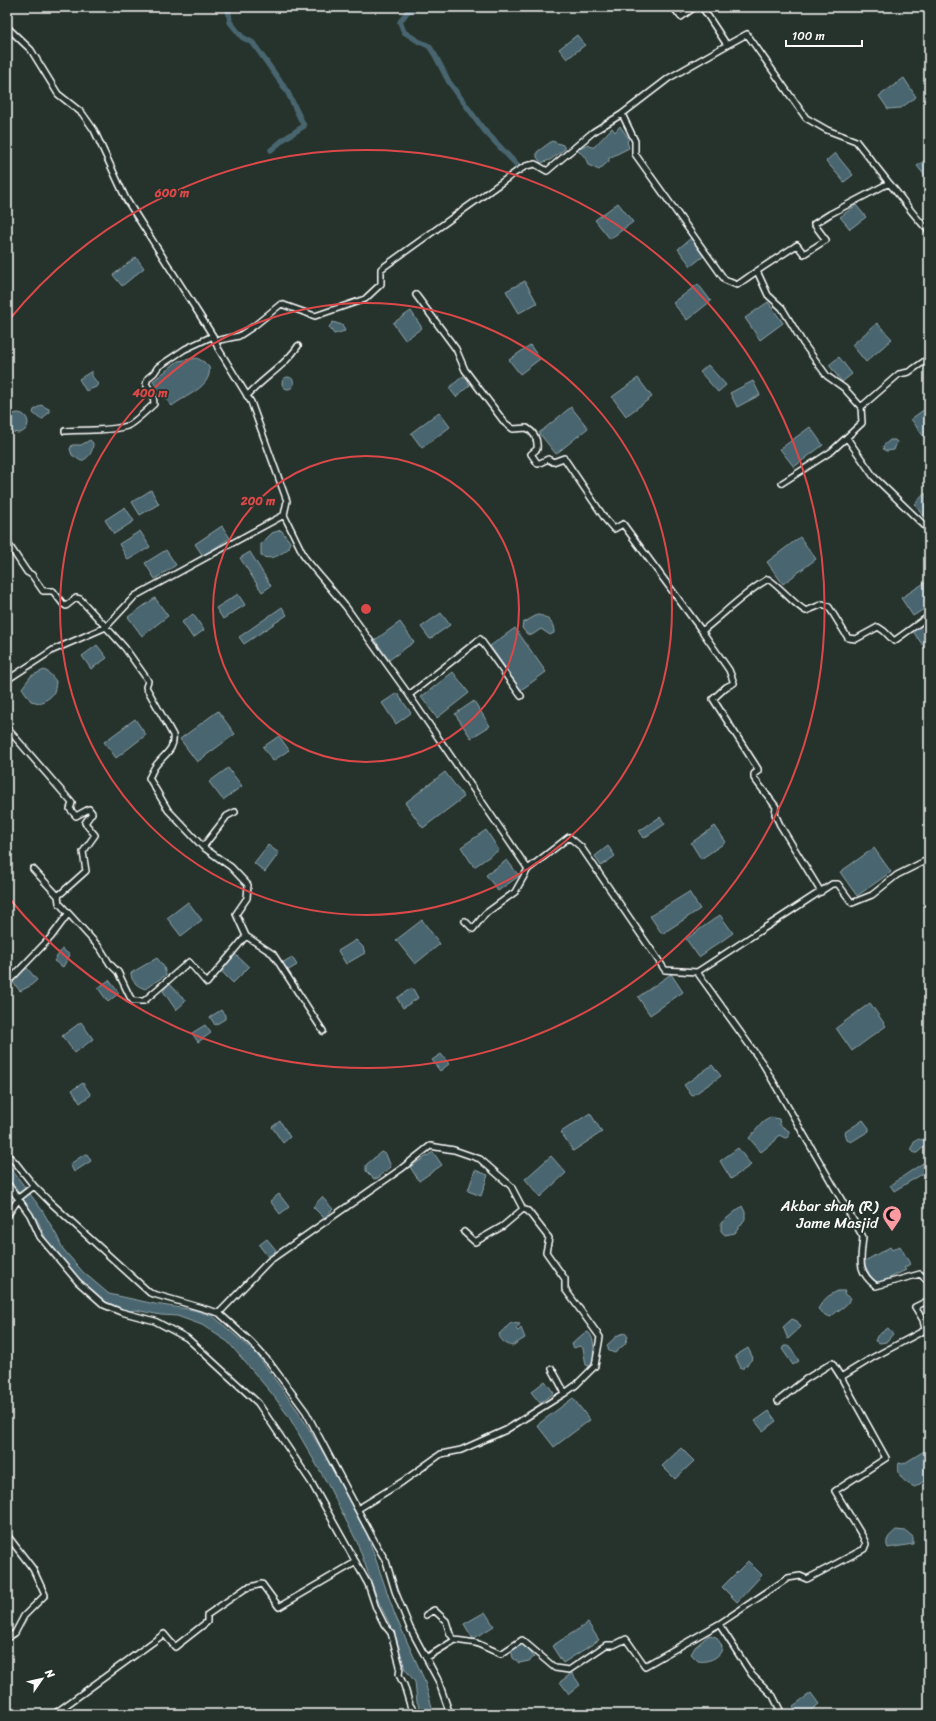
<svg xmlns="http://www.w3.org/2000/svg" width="936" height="1721" font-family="Sriracha,sans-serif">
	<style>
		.water { fill: #49666f; stroke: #92a3a9 }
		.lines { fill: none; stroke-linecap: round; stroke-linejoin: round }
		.canal { stroke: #49666f; stroke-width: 5.5 }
		.minor-casing { stroke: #fff; stroke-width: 8 }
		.minor { stroke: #26332d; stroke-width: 5 }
		.ring { fill: none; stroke: #dc4848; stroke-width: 2 }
		.labels { text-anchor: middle; stroke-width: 3.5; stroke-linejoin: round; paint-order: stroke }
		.poi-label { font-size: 15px; fill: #fff; stroke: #26332d; text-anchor: end }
		.centre { fill: #dc4848; stroke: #26332d; stroke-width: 2 }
		.ring-label { font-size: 12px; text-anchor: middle; font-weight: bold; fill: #dc4848; stroke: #26332d; stroke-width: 3.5; stroke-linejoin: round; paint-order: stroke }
	</style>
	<rect width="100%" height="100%" fill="#26332d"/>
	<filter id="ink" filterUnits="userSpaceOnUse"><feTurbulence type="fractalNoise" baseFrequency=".025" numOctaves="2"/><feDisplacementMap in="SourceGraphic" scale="8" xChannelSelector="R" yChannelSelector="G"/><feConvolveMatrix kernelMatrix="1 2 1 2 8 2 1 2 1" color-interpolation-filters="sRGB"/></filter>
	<g filter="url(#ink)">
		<path class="water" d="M577 35 585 45 567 59 559 49Z
			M904 78 916 97 901 108 888 109 879 96Z
			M620 126 629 139 627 141 629 148 609 158V161L599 170 588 165C587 160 583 153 577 151L580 148 588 144 591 147H594L612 128 615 132Z
			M552 141 563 145 565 149 550 160 541 163 537 157V152Z
			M835 153 853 175 844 182 826 161Z
			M929 157V174L926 177 917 166Z
			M618 203 633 222 610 239 595 220Z
			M856 205 866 217 850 229 840 217Z
			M691 238 705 255 691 266 678 249Z
			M136 257 144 268 122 286 113 275Z
			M525 281 537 303 519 313 506 291Z
			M698 284 711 301 687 320 673 303Z
			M768 302 783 323 760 340 745 318Z
			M411 311 422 328 405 340 393 323Z
			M333 322 342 325 345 331 334 334 329 327Z
			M877 323 892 339 866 362 852 345Z
			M530 345 540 359 520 374 509 360Z
			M839 357 852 374 842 382 829 365Z
			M197 358 204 362 209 367C213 387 184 396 172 406L157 389 153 381 178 361Z
			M708 365 726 385 718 392 700 372Z
			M92 371V376L98 384 96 387 86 391 79 379Z
			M463 376 470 385 456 397 449 388Z
			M282 383a6 6 0 1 1 12 0a6 6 0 1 1-12 0Z
			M638 378 652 397 626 416 612 397Z
			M753 381 760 395 737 407 730 393Z
			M41 405 49 409V412L43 419H40L33 413 34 410Z
			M929 406V433L924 437 911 419Z
			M571 407 588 428 556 454 539 433Z
			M439 412 450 427 422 448 411 433Z
			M8 423a10 10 0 1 1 20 0a10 10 0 1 1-20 0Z
			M810 427 823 445 794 467 780 449Z
			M90 440 93 443C93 452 89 458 81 461L72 455 70 449 72 445H81Z
			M890 440H895L897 442 894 450 886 451 884 450 883 446Z
			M151 490 159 504 140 515 132 502Z
			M925 493C928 498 926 509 925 515H922L915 504Z
			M125 507 134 521 114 534 105 520Z
			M222 526 230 538 203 556 195 544Z
			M281 530 290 542 289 548C280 555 272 561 261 556V544L272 533Z
			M140 531 150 547 128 560 119 544Z
			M800 537 816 559 783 584 767 562Z
			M166 550 176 565 155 579 145 563Z
			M250 552 271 586 262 592 240 558Z
			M929 580V606L913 616 901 598Z
			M238 594 245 605 223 619 216 608Z
			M155 598 168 616 142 636 128 617Z
			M282 607 287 615 244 644 239 637Z
			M441 613 450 625 430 639 421 627Z
			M193 614 204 630 193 638 182 622Z
			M537 615C546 615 555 623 554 633L550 635 541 629 532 635 527 634 522 628 523 623Z
			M929 618V654L912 630Z
			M400 622 414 642 389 660 375 640Z
			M515 628 546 672 521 690 490 646Z
			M97 645 107 658 91 669 82 656Z
			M44 670 48 672 56 681C55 695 52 697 40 703L31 701 22 688 31 676Z
			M453 672 469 693 437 718 421 697Z
			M397 693 411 713 396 724 382 703Z
			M474 701 490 726 471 738 455 714Z
			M218 711 235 734 197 762 180 739Z
			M135 719 146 735 116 758 104 742Z
			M279 736 289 750 273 761 263 747Z
			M228 768 242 786 223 800 209 782Z
			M445 772 464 797 423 828 405 803Z
			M660 817 665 824 644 838 639 831Z
			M715 826 726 842 701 859 691 843Z
			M486 830 499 850 474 867 461 847Z
			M268 845 279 853 265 872 254 863Z
			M608 846 615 856 601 866 595 856Z
			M874 848 891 872 857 896 840 872Z
			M507 860 519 876 498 891 486 875Z
			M689 892 700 909 662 934 650 916Z
			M188 902 202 920 181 936 167 918Z
			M720 915 733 933 699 957 686 939Z
			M422 920 440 944 415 964 396 940Z
			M356 940 363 947 365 953 346 964 338 951Z
			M62 949 70 955 63 967 54 961Z
			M235 954 249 967 233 983 220 970Z
			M292 957 297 965 287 971 282 963Z
			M157 958 164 967 166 975 145 989C137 986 131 981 131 973Z
			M27 968 37 980 30 986 20 991 13 982 20 973Z
			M671 974 683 992 650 1015 638 997Z
			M109 980 119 993 108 1002 98 988Z
			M169 983 185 1000V1002L176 1010 163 991Z
			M410 989H413L418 998 403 1008 397 998Z
			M870 1003 886 1026 852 1051 836 1028Z
			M221 1010 225 1015V1019L215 1025 210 1017Z
			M81 1022 93 1039 75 1053 62 1036Z
			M205 1025 211 1033 198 1042 192 1033Z
			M441 1054 449 1064 440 1071 432 1060Z
			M712 1065 721 1076 692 1096 684 1085Z
			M83 1083 91 1095 80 1103 72 1090Z
			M590 1113 602 1132 573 1151 561 1132Z
			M771 1117 779 1119 780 1125 789 1131V1137L785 1138 779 1135 775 1141 761 1152 749 1138 763 1122Z
			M863 1120 869 1128V1131L851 1142 847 1140 845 1132Z
			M280 1121 290 1137 283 1143 272 1127Z
			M919 1139 921 1140 923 1139 926 1145 917 1153H914L911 1148 915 1141Z
			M738 1148 751 1165 731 1179 720 1161Z
			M381 1152 386 1154 391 1167 378 1178 374 1179 366 1171V1165Z
			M433 1152 442 1165 419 1181 410 1167Z
			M85 1154H87L91 1161 74 1172 70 1164Z
			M551 1156 566 1173 540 1197 525 1179Z
			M929 1159V1170L894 1191 890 1185Z
			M7 1163 42 1210 57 1236 63 1249 83 1272 109 1294 155 1304 194 1310 213 1316 256 1353 298 1411 326 1457 367 1534 395 1615 424 1679 434 1714H423L417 1702 415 1682 405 1669 396 1637 379 1603 357 1542 327 1483 289 1417 273 1395 228 1342 202 1325 177 1316 161 1315 135 1310 121 1312 94 1294 77 1278 61 1259 46 1239 38 1221 25 1202 7 1179Z
			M475 1170 488 1175 481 1196 468 1191Z
			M279 1194 289 1207 280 1214 270 1201Z
			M322 1197 333 1209 324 1218 313 1207Z
			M742 1206 745 1212V1219L735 1233 725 1235 721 1231V1223Z
			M267 1239 276 1250 274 1253 268 1257 259 1245Z
			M900 1246 910 1264 904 1268 906 1270 877 1284 874 1283 863 1262 890 1247 892 1250Z
			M838 1291H845L844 1294 851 1298C846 1308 838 1309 831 1317L825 1315 818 1309C823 1300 828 1295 838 1291Z
			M792 1319 797 1321 801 1327 788 1339 783 1327Z
			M511 1323 520 1324 516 1329 518 1331 521 1328 525 1338 512 1346C506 1344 500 1341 499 1334Z
			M888 1328 893 1334 886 1342 880 1343 875 1341 877 1336Z
			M588 1332C596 1338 595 1358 591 1367L586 1365 583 1348 579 1346 574 1348 572 1344 583 1334Z
			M625 1333 628 1337 625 1344 615 1353 609 1351 607 1345 618 1335Z
			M784 1346H787L791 1348 799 1361 793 1365 782 1349Z
			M748 1348 753 1358 744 1368H741L735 1356Z
			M545 1381 554 1393 540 1403 531 1392Z
			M573 1398 590 1420 554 1447 537 1425Z
			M769 1411 776 1421 763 1431 755 1421Z
			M681 1448 694 1461 675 1479 662 1466Z
			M929 1448V1478L915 1487C905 1483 896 1476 899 1463L903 1464Z
			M896 1530 906 1531 913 1537V1544L888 1548C884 1540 890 1535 896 1530Z
			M748 1561 762 1575 737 1602 722 1587Z
			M485 1612 494 1626 473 1639 464 1624Z
			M588 1623 599 1640 563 1663 552 1646Z
			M709 1635 716 1637C718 1640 722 1644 722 1648 721 1658 706 1663 698 1661L691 1654 695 1647Z
			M522 1645H525L534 1657 529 1661 519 1663 513 1658 511 1650Z
			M572 1673 580 1685 569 1694 560 1682Z
			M811 1693 819 1704 806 1714H798L793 1706Z"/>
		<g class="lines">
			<path class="canal" d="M228 7 230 22 242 37 253 43 282 84 288 93 304 126 284 139 271 150
				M415 7 407 12 400 22 404 32 418 41 429 46 435 55 449 82 484 130 517 165
				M440 7H444"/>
			<defs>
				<path id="minor" d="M673 7 681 17 695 7
					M702 7 727 45 669 78 622 114 635 141V154L725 280 737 285 757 271
					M7 27 31 50 58 94 82 113 94 130 126 199 213 336 218 348 251 402 287 501 284 515 305 558 346 607 409 695 528 869
					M727 45 747 34 806 118 827 130 856 141 889 183 830 214 814 224 826 240 804 254 797 245 757 271 768 295 782 308 803 343 827 376 844 388 861 407 862 423 832 451 782 483
					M889 183C903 199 914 217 929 231
					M416 295 456 349 465 370 505 423 513 429 527 428C535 433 538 440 537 449L531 454 538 464 548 459 553 462 564 458 606 520 614 529 623 524 702 631
					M215 341 239 336 254 326 281 304 315 316 365 299 381 284V269L516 172 526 166 535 164 547 171 593 132 622 114
					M247 396C263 378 285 366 298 346
					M861 407 899 374 909 372 929 358
					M65 431C84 429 108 432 127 426 134 423 147 410 154 404L153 394 146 384 148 378 154 373 158 367 185 349 213 336
					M847 438 874 477 929 530
					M7 542 27 572 32 575 43 591H53L63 604 66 606 76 598 80 599 106 627 135 596 284 515
					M7 680 53 650 106 627 125 648 147 679 148 681 146 687 173 735C175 749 165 754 157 764 153 768 152 773 149 778L168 810 203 847 231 867 248 885 247 898 236 914 246 936 273 954 323 1031
					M409 695 480 639 521 696
					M7 728 72 803 70 809 76 816 89 809 92 813 85 823 95 835 83 852 86 871 58 896 33 869
					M203 847 227 816 235 812
					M929 859 897 875 872 895 852 903 838 884H832L697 972 763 1064 863 1237C861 1259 856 1271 876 1286L920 1274 929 1282
					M821 892 780 825 775 814 776 807 754 778V774L758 771V769L713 699 726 687 734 683 729 670 702 631C724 614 744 593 768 579 782 588 792 603 806 611L823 604 829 607 848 638 856 639 878 627 884 631 894 641 929 616
					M58 896 59 903 100 948 110 964 118 972 130 997 133 1001H144L189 962 207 983 246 936
					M465 921 473 929 485 914 515 892 528 869 569 837 581 847 665 970 697 972
					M7 983 51 937 68 914
					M7 1155 15 1162 34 1186 20 1197 7 1216
					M7 1183 30 1215 40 1237 78 1282 104 1305 121 1312 155 1321 187 1338 258 1403 311 1482 368 1584 376 1608 384 1624 391 1633 400 1666 399 1675 404 1685 410 1705 416 1714
					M34 1186 50 1202 150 1293 219 1313 251 1342 270 1363 306 1412 377 1546 386 1561 395 1591 410 1628 438 1680 450 1714
					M464 1232 475 1242 503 1226 523 1209
					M219 1313 269 1261 401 1169 430 1146 454 1150 480 1159 511 1186 523 1209 528 1211 549 1238 546 1252 565 1279V1289L600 1337 595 1366 576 1385 565 1393 552 1369
					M778 1401 806 1379 832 1363 841 1377 872 1358 925 1330 923 1320 915 1307 929 1300
					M358 1509 402 1482 441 1454 461 1450 506 1430 565 1393
					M7 1535 33 1569 45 1595 24 1616 15 1633 7 1638
					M426 1615 434 1610 446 1621 450 1634 455 1640
					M719 1624 752 1675 773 1696 782 1714
					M426 1658 455 1640 476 1643 501 1654 522 1640 555 1668 569 1670 606 1645H614L626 1639 645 1666 719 1624 788 1578 800 1576 807 1579 864 1549 866 1544 863 1537 835 1491 886 1458 841 1377
					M54 1714 164 1634 175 1647 207 1622V1615L246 1588 262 1584 279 1607 356 1562
					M407 1714 414 1711"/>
			</defs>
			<use href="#minor" class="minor-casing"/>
			<use href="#minor" class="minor"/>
		</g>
	</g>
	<g class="ring">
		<circle cx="366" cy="609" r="153"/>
		<circle cx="366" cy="609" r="306"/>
		<path d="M9 320A459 459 0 1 1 9 898"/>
	</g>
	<defs>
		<symbol id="mosque-pin" viewBox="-11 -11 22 30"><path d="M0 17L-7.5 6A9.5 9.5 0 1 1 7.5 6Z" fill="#ff9aa2" stroke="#26332d"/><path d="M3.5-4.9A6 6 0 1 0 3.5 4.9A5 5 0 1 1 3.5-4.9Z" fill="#111"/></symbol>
	</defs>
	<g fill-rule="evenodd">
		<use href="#mosque-pin" x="881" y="1204" width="22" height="30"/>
	</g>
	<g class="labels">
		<g class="poi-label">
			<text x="878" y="1211">Akbar shah (R)<tspan x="878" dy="17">Jame Masjid</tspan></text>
		</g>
	</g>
	<circle cx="366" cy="609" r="6" class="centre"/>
	<g class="ring-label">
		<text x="172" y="197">600 m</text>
		<text x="150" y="397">400 m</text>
		<text x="258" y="505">200 m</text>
	</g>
	<rect width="936" height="1721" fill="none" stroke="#26332d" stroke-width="24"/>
	<rect x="12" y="12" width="912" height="1697" fill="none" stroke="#fff" stroke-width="1.5" filter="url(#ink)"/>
	<g transform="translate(42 1679) rotate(56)" stroke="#26332d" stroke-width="3" paint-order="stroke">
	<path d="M0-3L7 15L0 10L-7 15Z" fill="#ffffff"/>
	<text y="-6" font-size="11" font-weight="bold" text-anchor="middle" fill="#ffffff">N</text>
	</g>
	<path d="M786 40v6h76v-6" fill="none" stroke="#ffffff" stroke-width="2"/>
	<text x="792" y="40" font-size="12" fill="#ffffff" stroke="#26332d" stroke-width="3" paint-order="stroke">100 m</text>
</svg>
